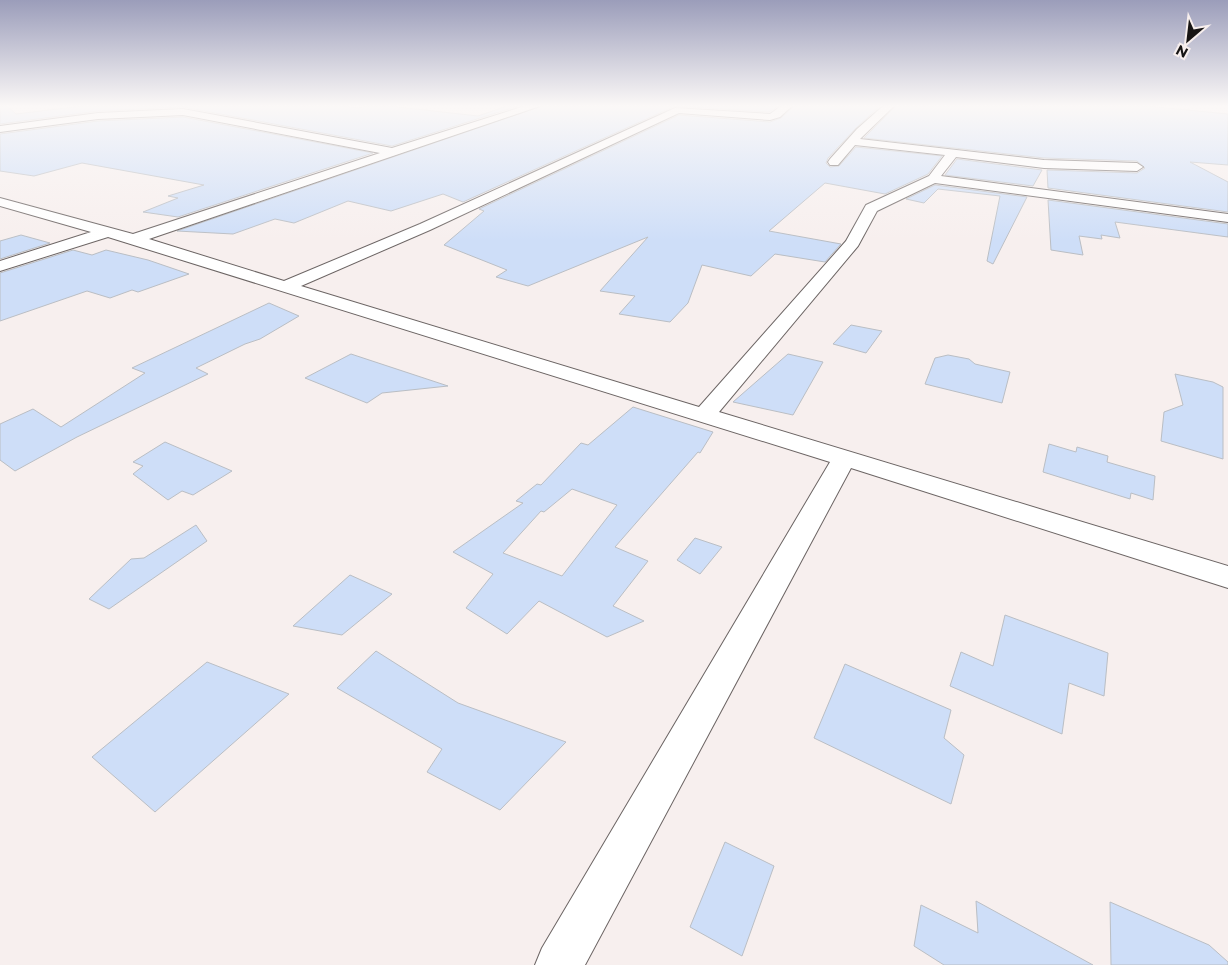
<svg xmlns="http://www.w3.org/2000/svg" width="1228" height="965" font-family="Montserrat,sans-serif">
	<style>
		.building { fill: #cedef8; stroke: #babec4; fill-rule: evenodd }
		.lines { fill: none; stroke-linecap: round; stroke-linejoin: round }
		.street-casing { stroke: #6c6564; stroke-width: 2 }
		.street { fill: #fff; fill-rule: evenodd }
	</style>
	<rect width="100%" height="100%" fill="#f7efee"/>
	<path class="building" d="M0 106H7L16 114 82 106H343L358 108 366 106H389L478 116 507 106H518L392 146 183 107 98 111 0 124Z
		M542 106H675L463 202 443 194 391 211 348 201 294 223 275 219 233 234 177 231Z
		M675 106H778L769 112Z
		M794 106H880L856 128 828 158 826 163 830 167 839 166 856 147 942 156 928 174 885 194 825 183 769 231 841 244 825 262 775 254 751 276 702 265 688 303 670 322 619 314 635 296 600 291 648 237 528 286 496 277 507 270 444 245 484 211 479 209 679 115 770 122 781 118Z
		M896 106H1146L1228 114V165L1190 162 1228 182V212L1048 188 1047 170 1137 173 1145 168 1137 161 1044 158 864 138Z
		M183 117 373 153 178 217 143 212 178 198 168 196 204 185 82 163 34 176 0 171V134L98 121Z
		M957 159 1042 170 1033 186 945 175Z
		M935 185 1027 197 993 264 987 261 1000 196 938 189 924 203 906 199Z
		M1048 200 1228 224V237L1115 222 1120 238 1101 235 1102 239 1079 236 1083 255 1051 250Z
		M21 235 50 243 0 259V241Z
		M73 250 92 255 106 250 148 260 189 274 138 292 132 290 110 298 87 291 0 321V273Z
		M269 303 299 316 260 339 245 344 196 368 208 374 77 437 15 471 0 460V424L33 409 61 427 145 373 132 368Z
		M851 325 882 331 866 353 833 344Z
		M351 354 448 386 382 393 367 403 305 378Z
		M788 354 823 362 793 415 733 402Z
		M948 355 969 359 975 364 1010 372 1002 403 925 384 935 358Z
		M1175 374 1213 382 1223 387V459L1161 441 1164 412 1183 405Z
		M633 407 713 432 700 453 698 452 615 547 648 561 613 606 644 621 607 637 539 601 507 634 466 608 493 574 453 552 523 503 516 501 537 484 541 485 581 443 588 445ZM572 489 617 505 562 576 503 553 541 511 544 512Z
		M165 442 232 471 193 495 182 491 168 500 133 474 143 466 133 462Z
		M1049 444 1076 452 1077 447 1108 456 1107 462 1155 476 1153 500 1131 493 1130 499 1043 472Z
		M196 525 207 541 109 609 89 599 131 559 144 558Z
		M695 538 722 547 700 574 677 560Z
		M350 575 392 594 342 635 293 626Z
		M1005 615 1108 653 1104 696 1069 683 1062 734 950 686 961 652 993 666Z
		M376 651 458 703 566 742 500 810 427 772 442 749 337 688Z
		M207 662 289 694 155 812 92 757Z
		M845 664 951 710 944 738 964 755 951 804 814 738Z
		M725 842 774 866 742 956 690 927Z
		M976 901 1093 965H944L914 946 921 905 978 933Z
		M1110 902 1209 945 1228 962V965H1111Z"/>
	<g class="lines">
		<defs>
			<path id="street" d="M525 106H540L149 239 284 281 420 224 675 108 770 114 781 106H792L780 117 770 120 679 113 430 230 301 286 699 407 846 241 866 205 929 176 945 155 855 145 838 165H830L828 162 830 159 857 129 883 106H894L860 139 1044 160 1137 163 1143 167 1137 171 1044 168 956 157 941 176 1228 214V222L935 183 877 211 858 246 719 412 1228 566V588L851 468 585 965H535L542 948 830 462 108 237 0 271V261L91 232 0 206V198L133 234 380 153 183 115 98 119 0 132V126L98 113 183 109 392 148Z"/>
		</defs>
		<use href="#street" class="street-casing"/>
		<use href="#street" class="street"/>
	</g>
	<linearGradient id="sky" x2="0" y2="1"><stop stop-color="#9b9dba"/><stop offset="0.44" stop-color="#fbf8f7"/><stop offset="1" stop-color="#fbf8f7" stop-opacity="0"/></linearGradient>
	<rect width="1228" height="241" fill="url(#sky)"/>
	<g transform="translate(1188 40) rotate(208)" stroke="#f7efee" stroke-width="4" paint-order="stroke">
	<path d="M0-4L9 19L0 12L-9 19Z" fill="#171514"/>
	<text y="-8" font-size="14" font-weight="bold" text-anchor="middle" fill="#171514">N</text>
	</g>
</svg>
